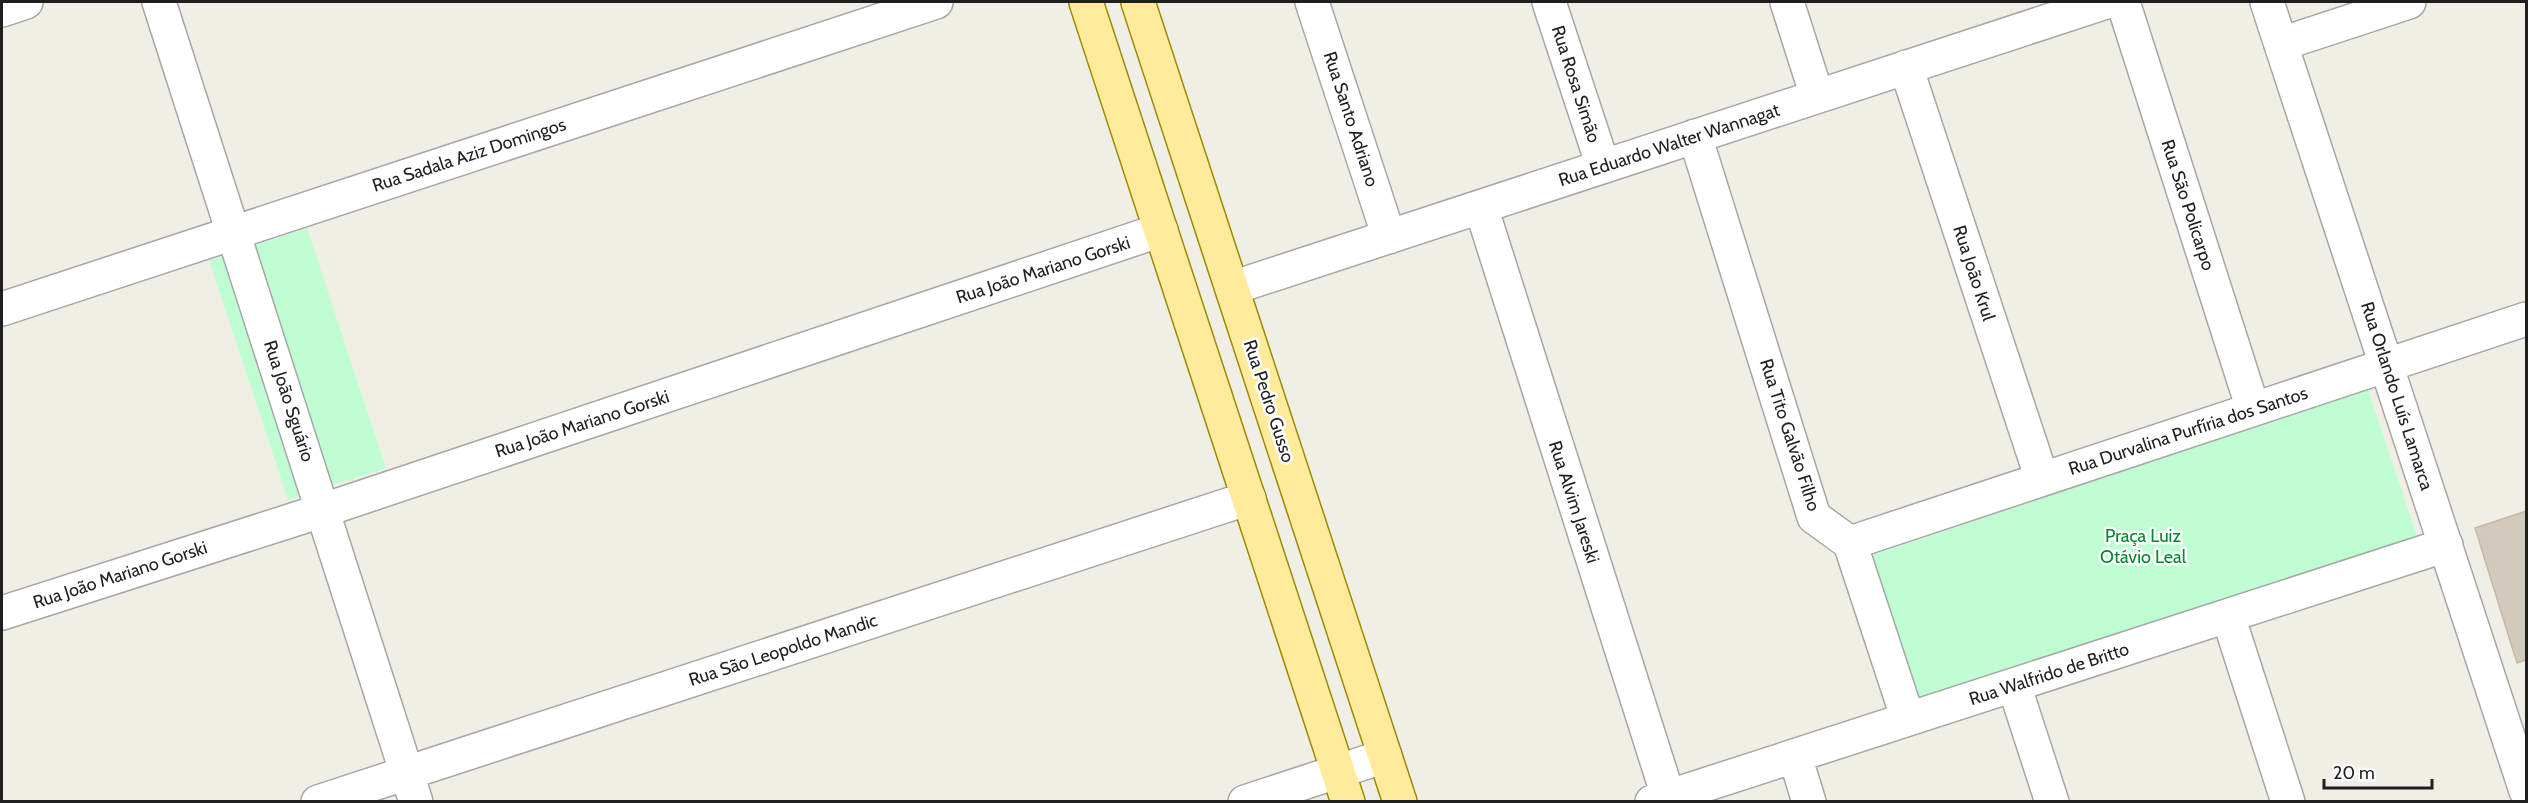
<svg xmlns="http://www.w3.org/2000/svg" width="2528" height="803" font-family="Cabin,sans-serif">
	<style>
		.park { fill: #befed2 }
		.building { fill: #d1cabd; stroke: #c4baa6; stroke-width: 1.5 }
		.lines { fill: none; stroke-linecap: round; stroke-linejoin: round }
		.minor-casing { stroke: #a6a6a6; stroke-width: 36 }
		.major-casing { stroke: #9a8b00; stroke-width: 36 }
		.minor { stroke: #fff; stroke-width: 33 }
		.major { stroke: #ffeb9b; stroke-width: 33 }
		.labels { text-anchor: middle; stroke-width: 5; stroke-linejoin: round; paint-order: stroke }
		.street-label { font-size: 18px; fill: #1f1f1f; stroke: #fff }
		.park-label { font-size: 18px; fill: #03882c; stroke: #fff }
	</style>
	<rect width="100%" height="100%" fill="#f1efe5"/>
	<path class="park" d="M307 228 386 468 288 500 209 261Z
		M2368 389 2417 536 1919 703 1870 556Z"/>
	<path class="building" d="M2526 511V660L2517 663 2475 528Z"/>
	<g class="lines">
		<defs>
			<path id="minor" d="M159 2 416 802
				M1312 2 1389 237
				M1549 2 1603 166
				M1787 2 1817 96
				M2123 2 2253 409
				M2267 2 2526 791
				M2 10 26 2
				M2281 44 2409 2
				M1906 67 2042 479
				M1695 136 1814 517 1850 543 1908 719
				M1481 207 1668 796
				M1232 288 2106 2
				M2 309 936 2
				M1850 543 2526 319
				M2 613 324 510 1161 230
				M2228 616 2288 802
				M2014 685 2052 802
				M1795 756 1809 802
				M318 802 1249 498
				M1245 802 1385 756
				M1652 802 2446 545"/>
			<path id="major" d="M1086 2 1348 802
				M1138 2 1400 802"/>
		</defs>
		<use href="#minor" class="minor-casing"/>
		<use href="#major" class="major-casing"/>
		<use href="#minor" class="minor"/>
		<use href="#major" class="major"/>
	</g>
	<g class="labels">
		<g class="street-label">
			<text transform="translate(1576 84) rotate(72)" y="6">Rua Rosa Simão</text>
			<text transform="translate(1351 119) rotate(72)" y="6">Rua Santo Adriano</text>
			<text transform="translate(1669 145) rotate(-18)" y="6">Rua Eduardo Walter Wannagat</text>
			<text transform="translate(469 155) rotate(-18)" y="6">Rua Sadala Aziz Domingos</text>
			<text transform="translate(2188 205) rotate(72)" y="6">Rua São Policarpo</text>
			<text transform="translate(1043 270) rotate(-18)" y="6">Rua João Mariano Gorski</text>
			<text transform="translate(1974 273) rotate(72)" y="6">Rua João Krul</text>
			<text transform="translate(2397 396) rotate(72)" y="6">Rua Orlando Luís Lamarca</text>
			<text transform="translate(289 401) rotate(72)" y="6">Rua João Sguário</text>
			<text transform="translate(1269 401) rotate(72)" y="6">Rua Pedro Gusso</text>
			<text transform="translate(582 424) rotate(-18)" y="6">Rua João Mariano Gorski</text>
			<text transform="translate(2188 431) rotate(-18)" y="6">Rua Durvalina Purfíria dos Santos</text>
			<text transform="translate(1790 435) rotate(72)" y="6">Rua Tito Galvão Filho</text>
			<text transform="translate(1574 502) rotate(72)" y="6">Rua Alvim Jareski</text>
			<text transform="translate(120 575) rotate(-18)" y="6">Rua João Mariano Gorski</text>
			<text transform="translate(783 650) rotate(-18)" y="6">Rua São Leopoldo Mandic</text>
			<text transform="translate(2049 674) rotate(-18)" y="6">Rua Walfrido de Britto</text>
		</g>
		<g class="park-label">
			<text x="2143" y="542">Praça Luiz<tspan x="2143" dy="21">Otávio Leal</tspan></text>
		</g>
	</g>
	<rect width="2528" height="803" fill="none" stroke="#1f1f1f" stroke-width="6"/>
	<path d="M2324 779v9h108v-9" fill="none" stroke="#1f1f1f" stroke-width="3"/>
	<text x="2333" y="779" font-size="18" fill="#1f1f1f" stroke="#ffffff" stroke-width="4.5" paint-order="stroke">20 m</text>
</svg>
